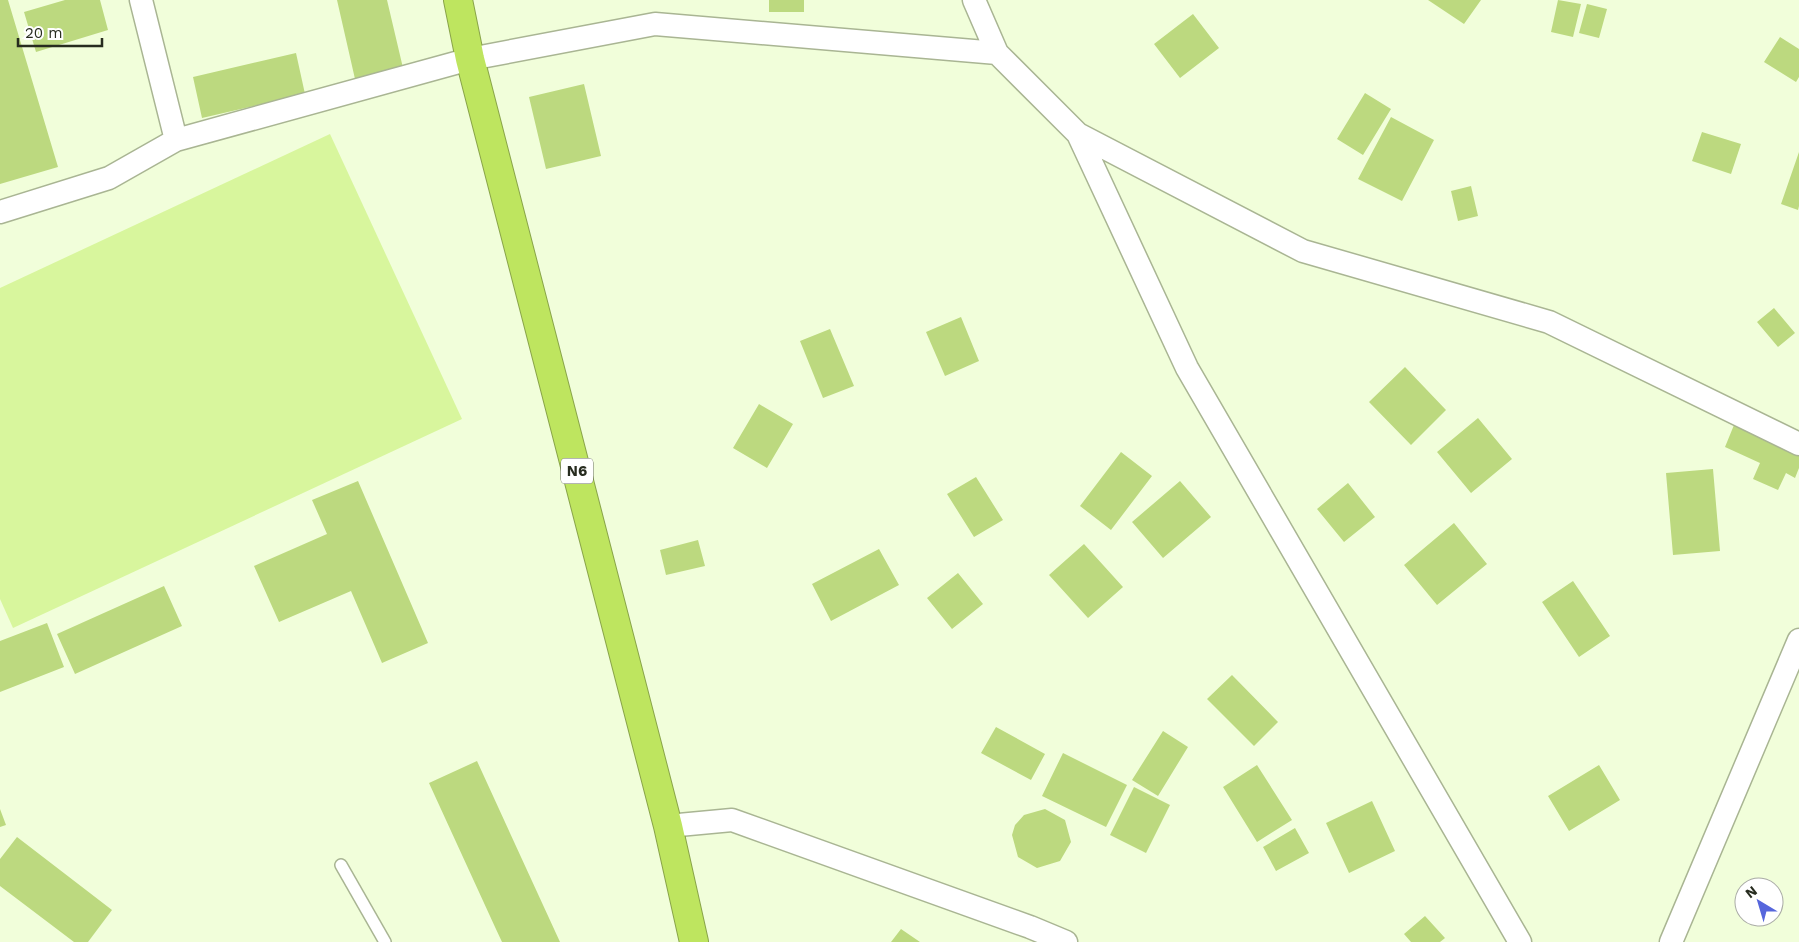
<svg xmlns="http://www.w3.org/2000/svg" width="1799" height="942" font-family="'Work Sans',sans-serif">
	<style>
		.green { fill: #d8f69d }
		.building { fill: #bcd97f }
		.lines { fill: none; stroke-linecap: round; stroke-linejoin: round }
		.lane-casing { stroke: #a9b593; stroke-width: 14 }
		.street-casing { stroke: #a9b593; stroke-width: 25 }
		.highway-casing { stroke: #89a449; stroke-width: 30 }
		.lane { stroke: #fff; stroke-width: 11 }
		.street { stroke: #fff; stroke-width: 22 }
		.highway { stroke: #bee55f; stroke-width: 28 }
		.labels { text-anchor: middle; stroke-width: 4; stroke-linejoin: round; paint-order: stroke }
		.shield { fill: #fff; stroke: #686b62; stroke-width: 1 }
		.shield-label { font-size: 15px; font-weight: bold; fill: #272c1f }
	</style>
	<rect width="100%" height="100%" fill="#f1feda"/>
	<path class="green" d="M330 134 462 419 13 628 0 599V288Z"/>
	<path class="building" d="M0 0H8L58 167 0 184Z
		M65 0H100L108 30 36 52 24 12Z
		M337 0H387L403 68 355 79Z
		M769 0H804V12H769Z
		M1428 0H1481L1464 24Z
		M1558 0 1581 4 1573 37 1551 32Z
		M1587 4 1607 9 1599 38 1579 33Z
		M1193 14 1219 48 1180 78 1154 44Z
		M1780 37 1799 49V77L1796 82 1764 62Z
		M296 53 305 94 202 118 193 77Z
		M584 84 601 156 546 169 529 97Z
		M1365 93 1391 109 1363 155 1337 139Z
		M1391 117 1434 140 1402 201 1358 179Z
		M1702 132 1741 144 1731 174 1692 161Z
		M1799 152V206L1798 210 1781 204Z
		M1471 186 1478 216 1458 221 1451 191Z
		M1774 308 1795 333 1778 347 1757 322Z
		M961 317 979 361 945 376 926 332Z
		M830 329 854 386 823 398 800 341Z
		M1405 367 1446 410 1411 445 1369 402Z
		M759 404 793 424 767 468 733 448Z
		M1478 418 1512 459 1471 493 1437 452Z
		M1734 425 1799 453V468L1795 478 1786 473 1778 490 1753 479 1760 463 1725 447Z
		M1121 452 1152 476 1111 530 1080 506Z
		M1713 469 1720 551 1673 555 1666 473Z
		M976 477 1003 520 974 537 947 494Z
		M358 481 428 643 382 663 351 591 279 622 254 566 327 534 312 500Z
		M1180 481 1211 517 1163 558 1132 522Z
		M1348 483 1375 517 1344 542 1317 509Z
		M1454 523 1487 564 1437 605 1404 565Z
		M698 540 705 566 666 575 660 550Z
		M1084 544 1123 587 1088 618 1049 575Z
		M879 549 899 585 831 621 812 584Z
		M958 573 983 604 952 629 927 598Z
		M1573 581 1610 636 1579 657 1542 602Z
		M164 586 182 626 75 674 57 634Z
		M47 623 64 667 0 692V641Z
		M1232 675 1278 722 1254 746 1207 699Z
		M996 727 1045 754 1031 780 981 753Z
		M1163 731 1188 747 1158 796 1132 780Z
		M1063 753 1127 785 1106 827 1042 796Z
		M477 761 543 905 560 942H502L495 927 429 783Z
		M1257 765 1292 820 1257 842 1223 787Z
		M1599 765 1620 800 1569 831 1548 796Z
		M1134 787 1170 805 1146 853 1110 835Z
		M1372 801 1395 851 1349 873 1326 823Z
		M0 809 6 825 0 827Z
		M1045 809 1065 820 1071 842 1060 861 1037 868 1018 857 1012 835 1015 825 1024 815Z
		M1295 828 1309 853 1276 871 1263 847Z
		M17 837 112 910 88 942H74L0 886V859Z
		M1425 916 1445 938 1440 942H1411L1404 934Z
		M901 929 920 942H891Z"/>
	<g class="lines">
		<defs>
			<path id="lane" d="M341 865 385 942"/>
			<path id="street" d="M974 0 997 53 1078 134 1303 251 1549 322 1799 444
				M1078 134 1187 368 1520 942
				M176 140 470 59 655 24 997 53
				M0 212 109 178 176 140 141 0
				M668 826 732 820 1030 927 1066 942
				M1671 942 1799 640"/>
			<path id="highway" d="M458 0 470 59 668 826 694 942"/>
		</defs>
		<use href="#lane" class="lane-casing"/>
		<use href="#street" class="street-casing"/>
		<use href="#highway" class="highway-casing"/>
		<use href="#lane" class="lane"/>
		<use href="#street" class="street"/>
		<use href="#highway" class="highway"/>
	</g>
	<g class="labels">
		<rect class="shield" x="561" y="458.5" width="32" height="25" rx="4"/>
		<g class="shield-label">
			<text x="577" y="476">N6</text>
		</g>
	</g>
	<g transform="translate(1759 902) rotate(322)"><circle r="24" fill="#ffffff" stroke="#a9aba5"/>
	<path d="M0-4L9 19L0 12L-9 19Z" fill="#5666dc"/>
	<text y="-8" font-size="14" font-weight="bold" text-anchor="middle" fill="#272c1f">N</text>
	</g>
	<path d="M18 38v8h84v-8" fill="none" stroke="#272c1f" stroke-width="2.5"/>
	<text x="25" y="38" font-size="15" fill="#272c1f" stroke="#ffffff" stroke-width="4" paint-order="stroke">20 m</text>
</svg>
